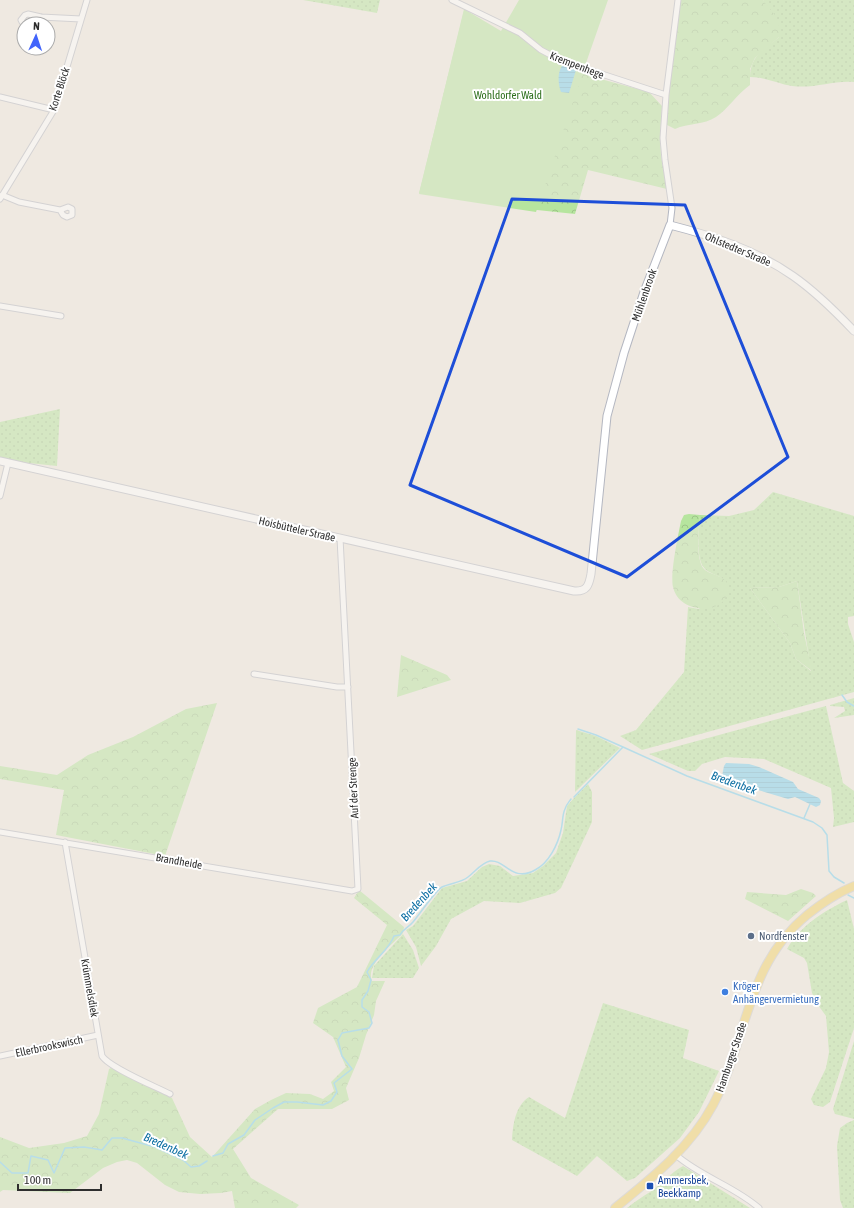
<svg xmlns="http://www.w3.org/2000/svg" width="854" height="1208" font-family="'Asap Condensed',sans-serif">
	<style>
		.grass { fill: url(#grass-dots); fill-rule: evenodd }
		.forest { fill: url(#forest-crowns) }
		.park { fill: #b6e59e }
		.water { fill: url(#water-rules) }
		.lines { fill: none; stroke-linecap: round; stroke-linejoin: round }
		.stream { stroke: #75cff0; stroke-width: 1.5 }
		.minor-casing { stroke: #b4b7c1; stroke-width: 7 }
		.tertiary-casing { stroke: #b4b7c1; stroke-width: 9 }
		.primary-casing { stroke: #c9c9c9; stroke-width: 10 }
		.minor { stroke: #fff; stroke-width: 5 }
		.tertiary { stroke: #fff; stroke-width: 7 }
		.primary { stroke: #f2d163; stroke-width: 8 }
		.marked { fill: none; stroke: #1d4ed8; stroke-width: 3; stroke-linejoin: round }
		.service-dot { fill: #5c6f8a; stroke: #fff; stroke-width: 1.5 }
		.shop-dot { fill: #3f7fe0; stroke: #fff; stroke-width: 1.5 }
		.transit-dot { fill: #1a4fb4; stroke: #fff; stroke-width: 1.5 }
		.labels { text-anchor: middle; stroke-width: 4; stroke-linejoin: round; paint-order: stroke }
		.street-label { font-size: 11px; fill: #2e2e2e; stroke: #fff }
		.park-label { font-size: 11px; fill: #2c6e1b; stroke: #fff }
		.service-label { font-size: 11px; fill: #4e5e75; stroke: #fff; text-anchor: start }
		.shop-label { font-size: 11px; fill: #366cbe; stroke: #fff; text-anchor: start }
		.transit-label { font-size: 11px; fill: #164399; stroke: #fff; text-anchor: start }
		.water-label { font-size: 12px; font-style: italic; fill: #0d6fa3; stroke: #fff }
	</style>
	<defs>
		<pattern id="grass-dots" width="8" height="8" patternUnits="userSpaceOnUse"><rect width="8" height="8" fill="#b6e59e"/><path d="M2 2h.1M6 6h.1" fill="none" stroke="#9dc588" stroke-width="1.8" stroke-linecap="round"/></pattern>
		<pattern id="forest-crowns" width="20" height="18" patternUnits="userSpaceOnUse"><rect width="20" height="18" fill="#b6e59e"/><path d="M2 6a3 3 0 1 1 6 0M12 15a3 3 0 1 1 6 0" fill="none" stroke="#9dc588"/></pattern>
		<pattern id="water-rules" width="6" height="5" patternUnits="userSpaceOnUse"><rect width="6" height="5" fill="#75cff0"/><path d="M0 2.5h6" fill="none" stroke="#66b2ce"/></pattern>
	</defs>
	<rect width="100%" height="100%" fill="#efe9e1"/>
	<path class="grass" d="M303 0H380L377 13Z
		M763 0H854V82C834 80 814 89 792 86 778 84 765 77 750 77 750 56 765 49 779 37Z
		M60 409 57 466 0 460V422Z
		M773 492 854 516V616L848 617V624L854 642V692L642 750 620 736 636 730 684 672 688 607 699 609 722 578C717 575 709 573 705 569 695 560 699 527 700 515L729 516 754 510ZM797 581 811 671 796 659 790 643 750 588 779 587Z
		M854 698V715L834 718 845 711 844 707 830 706V705Z
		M826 706 843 783 854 791V822L833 827 834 818 831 788 764 759 725 757 702 764 695 771H688L649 754Z
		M576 730 596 736 620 748 575 792Z
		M588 784 592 792V822L561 888 555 893 520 903 484 901 451 919 436 946 421 966 416 947 406 930 413 926 442 888 467 881 482 867 489 864 500 866 513 876 533 873 543 866 556 853 563 833 567 806 574 798Z
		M847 900 854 929V1028L830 1102 823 1107 814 1105 811 1099 826 1068 829 1052 826 1016 818 1005 812 993 807 963 804 958 787 949C800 926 824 911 847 900Z
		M403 934 413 950 419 968 413 978H372L374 966Z
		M603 1003 689 1030 683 1058 719 1071 699 1112 680 1138 635 1178 627 1181 597 1156 577 1176 512 1140C513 1125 515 1106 529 1097L565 1118Z
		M854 1041V1119L835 1114 833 1109Z
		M854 1120V1208H843L840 1200 837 1146 840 1128 847 1123Z
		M683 1166 750 1208H627C634 1202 642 1197 650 1192 662 1184 669 1174 683 1166Z"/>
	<path class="forest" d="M678 0H763C773 15 781 16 779 37L755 58 750 69V85C737 94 728 109 716 117 704 125 688 123 675 129L667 125 663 115Z
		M464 11 515 40 597 78 649 92 662 106 660 135 661 156 667 189 588 170 575 214 537 210 419 193Z
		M689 514 700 515C699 528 695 559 704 569 711 576 729 575 728 589 727 616 679 615 673 587 670 574 678 536 681 521L684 515Z
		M797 581 804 633 812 671 796 659 790 643 750 588 779 587Z
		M401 655 447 675 451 680 397 697Z
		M217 703 165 856 56 835 64 790 0 779V766L57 775 88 755 133 737 186 709Z
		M801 889 813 893 816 896 788 921 745 899 747 892 786 895Z
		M359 890 404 927 403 933C393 944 365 965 372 981H385L376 1001 374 1015 366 1035 359 1058 346 1088 349 1100 332 1109H278L233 1149 251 1178 299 1205 296 1208H235L232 1191 221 1193 200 1194 179 1192 165 1185 137 1163 127 1160 117 1162 103 1168 70 1193 3 1190 0 1192V1137L29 1148 64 1143 87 1136 99 1114 109 1069 113 1067 172 1098 190 1137 212 1157 255 1109 271 1100 286 1093 310 1094 323 1099 334 1091 331 1082 346 1067 333 1037 313 1023 318 1008 357 987 387 925 354 898Z"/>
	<path class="park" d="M519 0H608L586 63 536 212 419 194 464 9 501 31Z"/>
	<path class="water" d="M563 65 576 70 569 93 561 92C558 85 557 71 563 65Z
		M726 763 749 764 759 767 793 782 798 789 819 798 821 801 820 805 816 807 795 797 788 799 748 787 731 783 724 779 722 776 724 766Z"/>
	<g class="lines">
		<path class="stream" d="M842 695 847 702 854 706
			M578 729 596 735 623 747
			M574 797 623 747 687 776 813 822 822 828 827 835 829 871 834 877 844 883
			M804 818 810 804
			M848 895 854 898
			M213 1156 223 1153 228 1144 244 1135 255 1120 273 1108 284 1102H297L323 1105 331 1101 337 1092 334 1083 352 1069 342 1056 338 1040 342 1033 369 1028 372 1023 369 1012 362 1007V1000L368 991 371 980 367 972C375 958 389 950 394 936L400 935C404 928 408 928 413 922 419 915 435 891 442 887 450 883 461 883 468 877 475 872 481 863 490 861 505 859 512 883 535 870 549 863 558 844 561 830 563 823 562 815 565 809 566 805 569 802 571 799
			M0 1162 12 1173H28L31 1156 48 1160 54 1173 65 1148 84 1147 102 1150 112 1138H122L155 1147 183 1160 191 1167 199 1166 207 1161"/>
		<defs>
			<path id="minor" d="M452 0 520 33 541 50 562 61 666 95
				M25 24 22 22 21 20 25 15 28 14 41 17 81 19
				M27 24 41 17
				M0 97 54 110
				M2 195 19 202 60 210 63 215 67 217 72 215V209L68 207 60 210
				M0 199 54 110 87 0
				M670 225 672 208 665 160 663 138 666 95 678 0
				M0 306 61 316
				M0 496 8 463
				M254 674 337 687H348
				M0 832 352 891 358 889 340 538
				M65 842 102 1056C110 1068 154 1086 170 1094
				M0 1056 98 1035
				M676 1155C701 1177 734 1186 759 1208"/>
			<path id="tertiary" d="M0 461 574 591C587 592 589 585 591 574L607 416 624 353 644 292 670 225C713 236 756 250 793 276 816 292 835 311 854 331"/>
			<path id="primary" d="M615 1208C652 1178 690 1148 713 1105 748 1039 745 966 807 915 822 903 837 893 854 886"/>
		</defs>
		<use href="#minor" class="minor-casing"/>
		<use href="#tertiary" class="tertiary-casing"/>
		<use href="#primary" class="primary-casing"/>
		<use href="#minor" class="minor"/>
		<use href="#tertiary" class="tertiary"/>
		<use href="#primary" class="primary"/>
	</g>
	<path d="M0 0H854V1208H0ZM512 199 685 205 788 457 627 577 410 485Z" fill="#efe9e1" fill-opacity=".55" fill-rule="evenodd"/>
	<path class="marked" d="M512 199 685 205 788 457 627 577 410 485Z"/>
	<circle class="service-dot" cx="751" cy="936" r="4"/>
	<circle class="shop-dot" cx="725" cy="992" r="4"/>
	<rect class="transit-dot" x="646" y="1182" width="8" height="8" rx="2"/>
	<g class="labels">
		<g class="street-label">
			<text transform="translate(577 65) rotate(21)" y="4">Krempenhege</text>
			<text transform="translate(59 89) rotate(-72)" y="4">Korte Blöck</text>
			<text transform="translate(738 249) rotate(23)" y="4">Ohlstedter Straße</text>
			<text transform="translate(644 295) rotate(-71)" y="4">Mühlenbrook</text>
			<text transform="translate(297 529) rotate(13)" y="4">Hoisbütteler Straße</text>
			<text transform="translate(353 788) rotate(-93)" y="4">Auf der Strenge</text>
			<text transform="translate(179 861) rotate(10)" y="4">Brandheide</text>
			<text transform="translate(90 988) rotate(80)" y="4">Krümmelsdiek</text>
			<text transform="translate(49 1046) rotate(-12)" y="4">Ellerbrookswisch</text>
			<text transform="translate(731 1057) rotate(-71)" y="4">Hamburger Straße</text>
		</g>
		<g class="park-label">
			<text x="508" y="99">Wohldorfer Wald</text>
		</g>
		<g class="service-label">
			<text x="759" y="940">Nordfenster</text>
		</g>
		<g class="shop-label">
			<text x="733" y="990">Kröger<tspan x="733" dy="13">Anhängervermietung</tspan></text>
		</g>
		<g class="transit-label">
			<text x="658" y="1184">Ammersbek,<tspan x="658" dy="13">Beekkamp</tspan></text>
		</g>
		<g class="water-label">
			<text transform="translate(734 783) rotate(20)" y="4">Bredenbek</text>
			<text transform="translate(419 902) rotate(-48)" y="4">Bredenbek</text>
			<text transform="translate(166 1146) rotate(24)" y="4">Bredenbek</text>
		</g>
	</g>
	<g transform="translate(36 36) rotate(3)"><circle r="19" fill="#ffffff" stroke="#ababab"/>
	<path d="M0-3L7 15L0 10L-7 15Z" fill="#4264fb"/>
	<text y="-6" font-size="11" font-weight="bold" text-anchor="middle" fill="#2e2e2e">N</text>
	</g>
	<path d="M18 1184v6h83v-6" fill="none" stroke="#2e2e2e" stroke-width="2"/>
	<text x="24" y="1184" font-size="12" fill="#2e2e2e" stroke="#ffffff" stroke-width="3" paint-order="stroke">100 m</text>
</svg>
